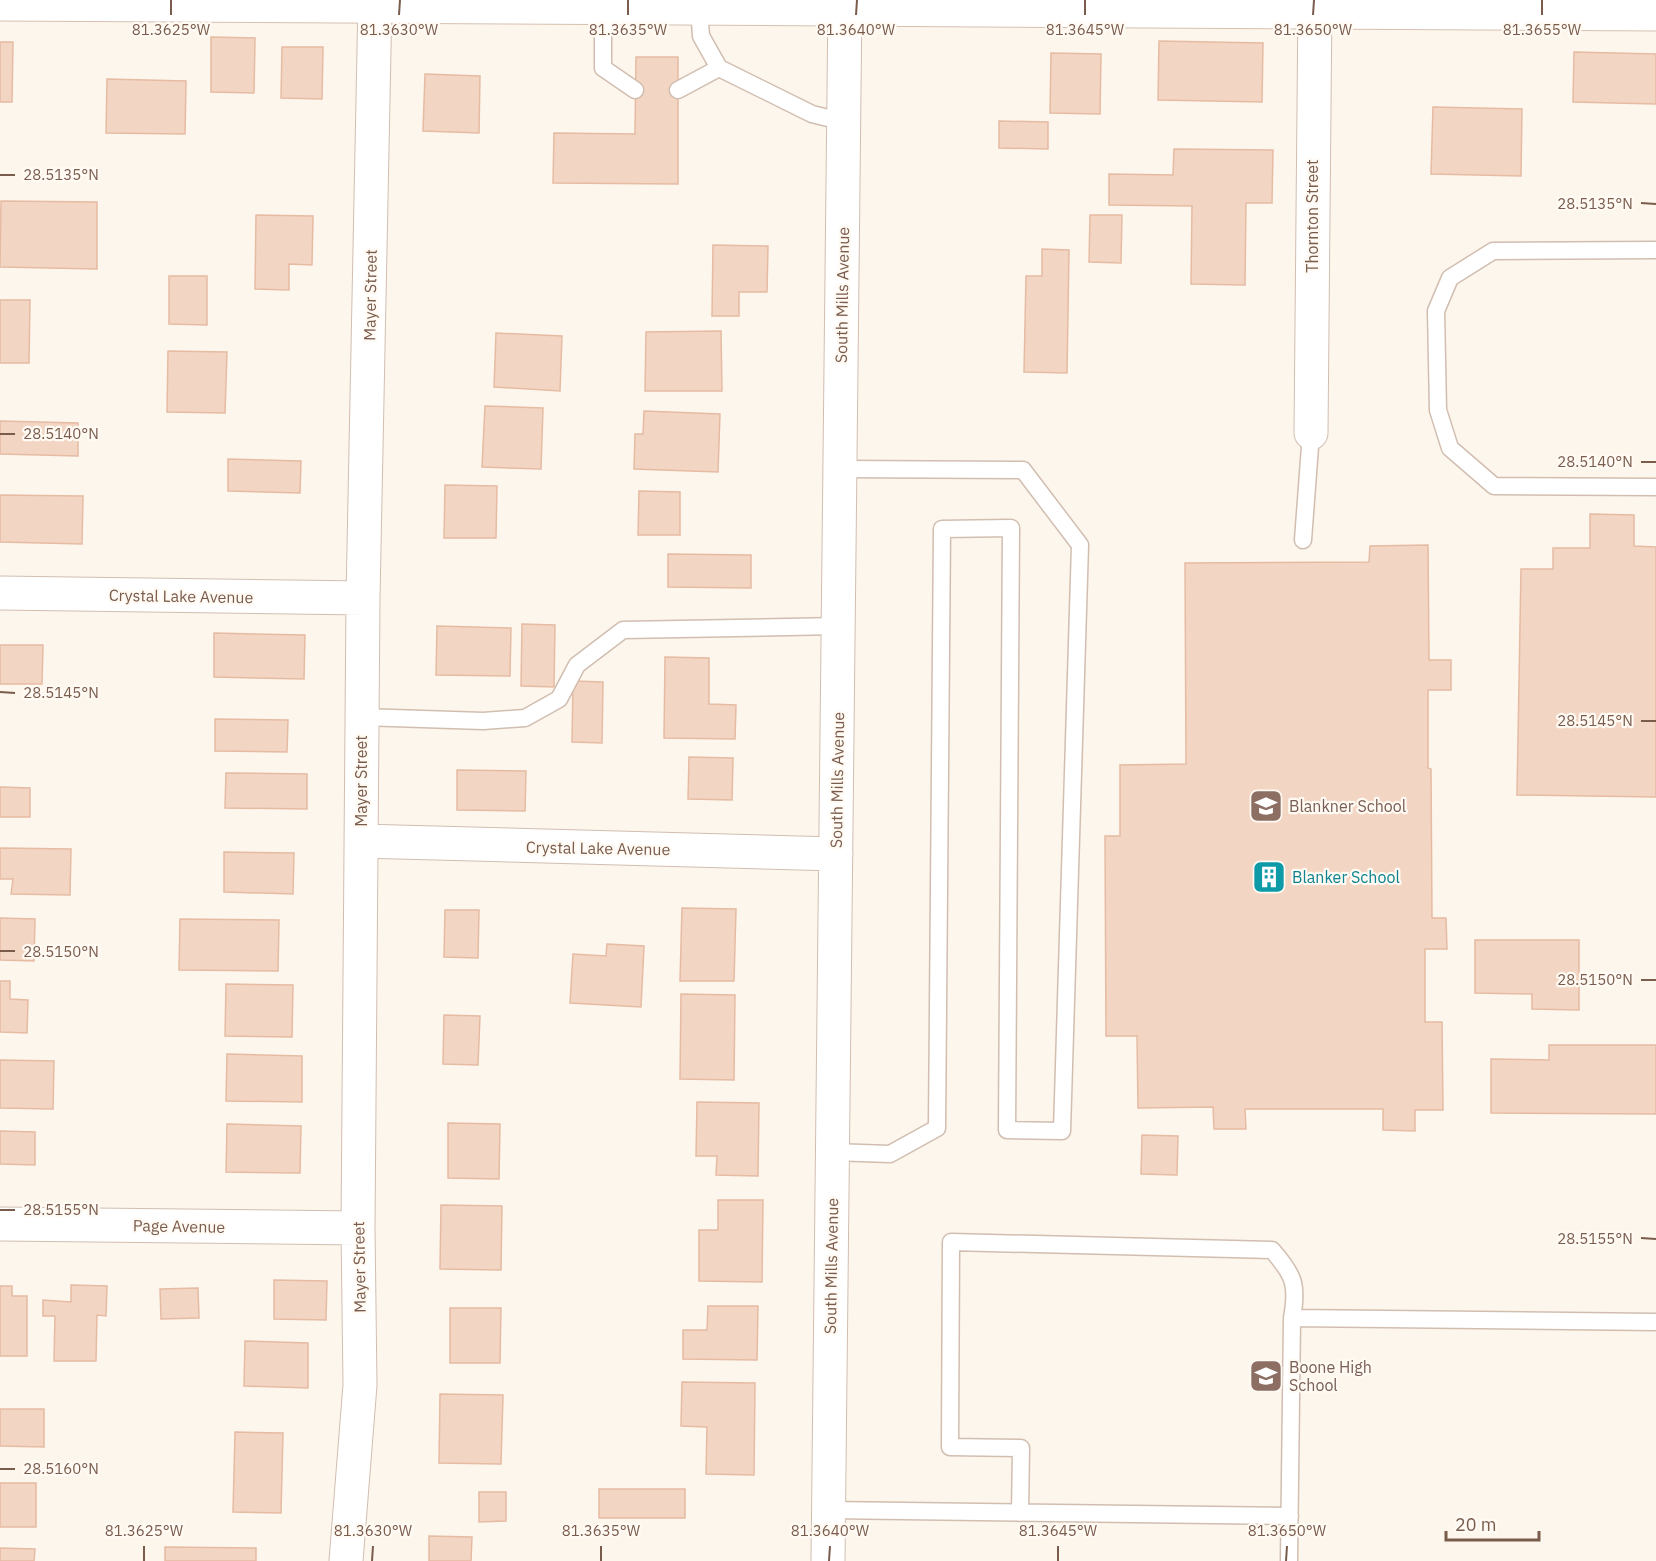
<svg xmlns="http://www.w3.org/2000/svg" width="1656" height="1561" font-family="'IBM Plex Sans',sans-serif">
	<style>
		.building { fill: #f3d5c3; stroke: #e6bba3; stroke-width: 1.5 }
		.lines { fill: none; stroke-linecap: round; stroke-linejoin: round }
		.lane-casing { stroke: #d1beb0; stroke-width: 19 }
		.street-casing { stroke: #d1beb0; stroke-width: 35 }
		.secondary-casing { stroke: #d6c0b0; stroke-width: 35 }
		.lane { stroke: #fff; stroke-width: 16 }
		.street { stroke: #fff; stroke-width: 33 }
		.secondary { stroke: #fff; stroke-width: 33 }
		.ticks { fill: none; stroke: #7a5c4d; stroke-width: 2 }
		.labels { text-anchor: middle; stroke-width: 4.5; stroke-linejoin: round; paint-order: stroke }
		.street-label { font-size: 16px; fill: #7a5c4d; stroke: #fffaf3 }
		.education-label { font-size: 16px; fill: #785e54; stroke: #fffaf3; text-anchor: start }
		.culture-label { font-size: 16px; fill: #0d838f; stroke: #fffaf3; text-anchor: start }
		.ticks-label { font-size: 15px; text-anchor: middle; fill: #7a5c4d; stroke: #fffaf3; stroke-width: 4.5; stroke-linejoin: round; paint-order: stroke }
	</style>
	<rect width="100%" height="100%" fill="#fdf6ec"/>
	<path class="building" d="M211 37 255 38 254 93 211 92Z
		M1159 41 1263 43 1262 102 1158 100Z
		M0 42H13L12 102H0Z
		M282 47H323L322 99 281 98Z
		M1574 52 1656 54V104L1573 102Z
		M1051 53 1101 54 1100 114 1050 113Z
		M636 57H678V184L553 183 554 133 635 134Z
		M425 74 480 76 479 133 423 131Z
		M107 79 186 81 185 134 106 133Z
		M1433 107 1522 109 1521 176 1431 174Z
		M999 121 1048 122V149L999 148Z
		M1174 149 1273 150 1272 203H1246L1245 285 1191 284 1192 206 1109 205V174L1173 175Z
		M1 201 97 202V269L0 267Z
		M256 215 313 216 312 265 289 264V290L255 289Z
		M1090 215H1122L1121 263 1089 262Z
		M713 245 768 246 767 292H739V316H712Z
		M1042 249 1069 250 1067 373 1024 372 1026 276H1042Z
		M169 276H207V325L169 324Z
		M0 300H30L29 363H0Z
		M721 331 722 391H645L646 332Z
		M496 333 562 336 560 391 494 387Z
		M168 351 227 352 225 413 167 412Z
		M485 406 543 408 541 469 482 467Z
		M644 411 720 414 718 472 634 469 635 434H643Z
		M0 421 78 423V456L0 454Z
		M228 459 301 461 300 493 228 491Z
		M445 485 497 486 496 538H444Z
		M639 491 680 492V535H638Z
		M0 495 83 496 82 544 0 542Z
		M1590 514 1634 515V546L1656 547V797L1517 795 1521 569H1553V548H1590Z
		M1428 545 1429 660H1451V690H1428V768L1431 769 1432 918H1446L1447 949H1425V1022H1442L1443 1110H1415V1131L1383 1130V1109H1245L1246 1129H1214L1213 1107 1138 1108 1137 1036H1106L1105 836H1120V765L1186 764 1185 563 1369 562 1370 546Z
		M668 554 751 555V588L668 587Z
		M522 624 555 625 554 687 521 686Z
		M437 626 511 628 510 676 436 675Z
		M214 633 305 635 304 679 214 677Z
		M0 645H43L42 684H0Z
		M665 657 709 658V704L736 705 735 739 664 738Z
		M573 681 603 682 602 743 572 742Z
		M215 719 288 720 287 752 215 751Z
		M689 757 733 758 732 800 688 799Z
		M457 770 526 771 525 811 457 810Z
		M226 773 307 774V809L225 808Z
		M0 787 30 788V817H0Z
		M0 848 71 849 70 895 11 894 13 879H0Z
		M224 852 294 853 293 894 224 892Z
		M682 908 736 909 734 981H680Z
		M445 910H479L478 958 444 957Z
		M0 918 35 919 34 961 0 960Z
		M180 919 279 920 278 971 179 970Z
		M1475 940H1579V1010L1532 1009V994L1475 993Z
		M607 944 644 946 641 1007 570 1003 573 954 606 956Z
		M0 981H10V999L28 1000 27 1033 0 1032Z
		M226 984 293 985 292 1037 225 1036Z
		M681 994 735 995 734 1080 680 1079Z
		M444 1015 480 1016 478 1065 443 1064Z
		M1549 1045H1656V1114L1491 1113V1059L1549 1060Z
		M227 1054 302 1056V1102L226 1101Z
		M0 1060 54 1061 53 1109 0 1108Z
		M697 1102 759 1103 758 1176 716 1175 717 1156H696Z
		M448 1123 500 1124 499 1179 448 1178Z
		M227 1124 301 1126 300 1173 226 1172Z
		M0 1131 35 1132V1165L0 1164Z
		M1142 1135 1178 1136 1177 1175 1141 1174Z
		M718 1200H763L762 1282 699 1281V1230H718Z
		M441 1205 502 1206 501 1270 440 1269Z
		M274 1280 327 1281 326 1320 274 1319Z
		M71 1285 107 1286 106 1316 97 1315 96 1361H54L55 1316H43V1300L71 1302Z
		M0 1286H12V1296H27V1356H0Z
		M198 1288 199 1318 161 1319 160 1289Z
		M708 1306H758L757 1360 683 1359V1330H707Z
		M450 1308H501L500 1363H450Z
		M245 1341 308 1343V1388L244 1386Z
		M682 1382 755 1383 754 1475 706 1474 707 1427 681 1426Z
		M440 1394 503 1395 501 1464 439 1463Z
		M0 1409H44V1447L0 1446Z
		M235 1432 283 1433 281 1513 233 1512Z
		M0 1483H36V1527H0Z
		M599 1489H685V1518H599Z
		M479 1492H506V1521L479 1522Z
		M429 1536 472 1537 471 1561H429Z
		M165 1547 256 1548V1561H165Z
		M0 1548 35 1549 34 1561H0Z"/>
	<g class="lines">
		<defs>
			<path id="lane" d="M603 7V68L635 90
				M699 8 701 36 719 68 812 114 844 122
				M678 90 719 68
				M1656 250 1493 251 1450 278 1436 311 1438 410 1450 448 1494 486 1656 487
				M1303 540 1311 433
				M362 717 483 721 525 718 559 699 577 665 623 630 838 626
				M832 1152 890 1154 937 1128 942 529 1011 528 1007 1130 1062 1131 1080 545 1023 470 840 469
				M1292 1318 1656 1322
				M828 1510 1290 1516
				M1020 1513 1021 1448 950 1447 951 1242 1272 1250C1294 1275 1298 1285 1292 1318L1289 1561"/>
			<path id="street" d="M1311 433 1315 0
				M0 593 363 598
				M361 841 836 854
				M0 1224 358 1228
				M346 1561 360 1385 358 1228 363 598 375 0
				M828 1561 845 0"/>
			<path id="secondary" d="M0 4 1656 14"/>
		</defs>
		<use href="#lane" class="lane-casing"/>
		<use href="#street" class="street-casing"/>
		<use href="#secondary" class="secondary-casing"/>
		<use href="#lane" class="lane"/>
		<use href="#street" class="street"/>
		<use href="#secondary" class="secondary"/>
	</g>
	<path class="ticks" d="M171 15V0M399 15 400 0M628 15V0M856 15 857 0M1085 15V0M1313 15 1314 0M1542 15V0M0 175H15M1641 203 1656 204M0 434H15M1641 462H1656M0 692 15 693M1641 721H1656M0 951H15M1641 980H1656M0 1210H15M1641 1238 1656 1239M0 1469H15M144 1561V1546M372 1561 373 1546M601 1561V1546M829 1561 830 1546M1058 1561V1546M1286 1561 1287 1546"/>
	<defs>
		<symbol id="school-square" viewBox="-11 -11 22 22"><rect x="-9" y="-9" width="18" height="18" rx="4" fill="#8d6e63" stroke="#fffaf3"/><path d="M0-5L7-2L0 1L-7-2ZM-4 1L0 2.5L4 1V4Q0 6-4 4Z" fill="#fff"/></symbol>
		<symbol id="building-square" viewBox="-11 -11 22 22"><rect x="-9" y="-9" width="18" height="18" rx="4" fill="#0f9aa8" stroke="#fffaf3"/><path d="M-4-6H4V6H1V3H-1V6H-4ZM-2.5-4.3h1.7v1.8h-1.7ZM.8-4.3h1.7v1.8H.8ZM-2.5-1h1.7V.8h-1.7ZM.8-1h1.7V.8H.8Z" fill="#fff"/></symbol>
	</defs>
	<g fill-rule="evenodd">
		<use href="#school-square" x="1247" y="787" width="38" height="38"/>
		<use href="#building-square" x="1250" y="858" width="38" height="38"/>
		<use href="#school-square" x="1247" y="1357" width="38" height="38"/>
	</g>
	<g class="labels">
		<g class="street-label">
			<text transform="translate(1312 216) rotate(-90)" y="6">Thornton Street</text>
			<text transform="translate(370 295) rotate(-89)" y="6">Mayer Street</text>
			<text transform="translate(842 295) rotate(-89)" y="6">South Mills Avenue</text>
			<text transform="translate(181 596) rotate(1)" y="6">Crystal Lake Avenue</text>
			<text transform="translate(837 780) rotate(-89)" y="6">South Mills Avenue</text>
			<text transform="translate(361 781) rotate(-90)" y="6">Mayer Street</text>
			<text transform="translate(598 848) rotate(1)" y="6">Crystal Lake Avenue</text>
			<text transform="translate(179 1226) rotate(1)" y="6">Page Avenue</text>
			<text transform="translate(831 1266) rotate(-89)" y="6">South Mills Avenue</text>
			<text transform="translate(359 1267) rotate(-91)" y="6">Mayer Street</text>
		</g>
		<g class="education-label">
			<text x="1289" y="812">Blankner School</text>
			<text x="1289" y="1373">Boone High<tspan x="1289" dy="18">School</tspan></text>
		</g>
		<g class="culture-label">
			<text x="1292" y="883">Blanker School</text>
		</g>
	</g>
	<g class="ticks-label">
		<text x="171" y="35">81.3625°W</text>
		<text x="399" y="35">81.3630°W</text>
		<text x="628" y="35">81.3635°W</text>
		<text x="856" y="35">81.3640°W</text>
		<text x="1085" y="35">81.3645°W</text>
		<text x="1313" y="35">81.3650°W</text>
		<text x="1542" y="35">81.3655°W</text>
		<text x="61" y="180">28.5135°N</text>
		<text x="1595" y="209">28.5135°N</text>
		<text x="61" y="439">28.5140°N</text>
		<text x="1595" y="467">28.5140°N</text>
		<text x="61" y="698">28.5145°N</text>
		<text x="1595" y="726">28.5145°N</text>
		<text x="61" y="957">28.5150°N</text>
		<text x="1595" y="985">28.5150°N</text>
		<text x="61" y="1215">28.5155°N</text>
		<text x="1595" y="1244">28.5155°N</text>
		<text x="61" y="1474">28.5160°N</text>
		<text x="144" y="1536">81.3625°W</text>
		<text x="373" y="1536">81.3630°W</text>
		<text x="601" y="1536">81.3635°W</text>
		<text x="830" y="1536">81.3640°W</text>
		<text x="1058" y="1536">81.3645°W</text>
		<text x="1287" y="1536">81.3650°W</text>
	</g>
	<path d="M1446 1531v9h93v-9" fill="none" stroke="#7a5c4d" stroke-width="3"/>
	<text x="1455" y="1531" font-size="18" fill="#7a5c4d" stroke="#fffaf3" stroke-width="4.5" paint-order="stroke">20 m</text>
</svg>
